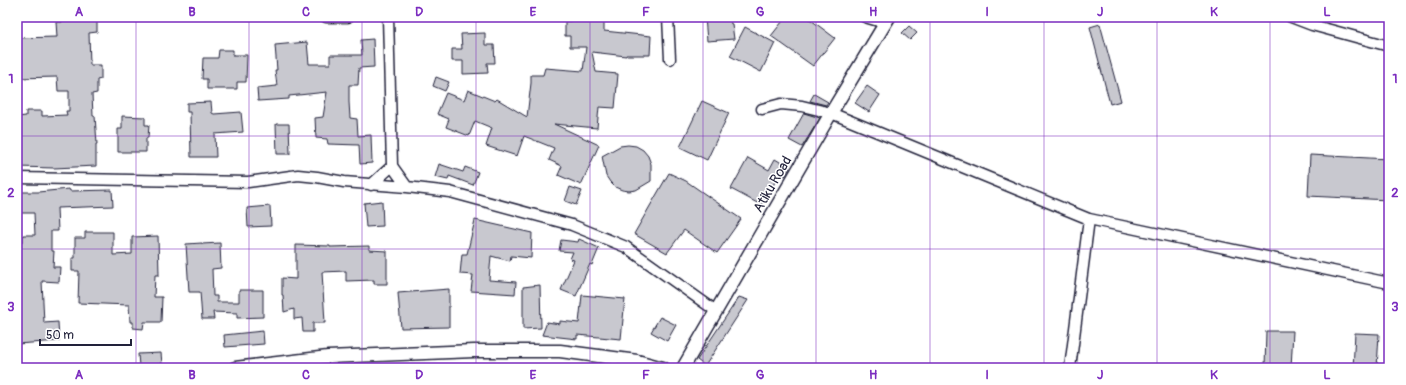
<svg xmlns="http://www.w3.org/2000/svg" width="1406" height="385" font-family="Pangolin,sans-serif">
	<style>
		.building { fill: #c8c8cf; stroke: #22223b }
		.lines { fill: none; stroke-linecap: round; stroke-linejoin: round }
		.minor-casing { stroke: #22223b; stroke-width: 13 }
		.tertiary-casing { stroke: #22223b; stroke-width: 15 }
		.minor { stroke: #fff; stroke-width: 10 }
		.tertiary { stroke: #fff; stroke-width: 12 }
		.grid { fill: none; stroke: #7b2cbf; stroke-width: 1; stroke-opacity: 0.55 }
		.labels { text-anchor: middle; stroke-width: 3; stroke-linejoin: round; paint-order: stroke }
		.street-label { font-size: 14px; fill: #22223b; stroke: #fff }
		.neatline { fill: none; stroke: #7b2cbf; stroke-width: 1.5 }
		.grid-label { font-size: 13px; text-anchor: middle; font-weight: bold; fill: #7b2cbf }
	</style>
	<rect width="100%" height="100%" fill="#fff"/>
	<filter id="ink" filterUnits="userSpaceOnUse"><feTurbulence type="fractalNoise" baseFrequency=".025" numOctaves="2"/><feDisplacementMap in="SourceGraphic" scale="8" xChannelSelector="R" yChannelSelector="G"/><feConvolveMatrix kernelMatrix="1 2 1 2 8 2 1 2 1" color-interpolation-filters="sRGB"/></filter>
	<g filter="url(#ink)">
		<path class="building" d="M62 17 97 18V32L89 33 90 65H101V79L97 80V93L92 94 93 116H95L97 144H96V166L54 168 18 167 17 117 26 116V111H42V116L67 115 66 111H69V91H58L57 77 17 78V38L57 37 56 22H62Z
			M572 17H604V31L651 36 650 55H626V56L592 52 596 72 618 74 615 108 599 107 597 128 554 124 599 145 581 185 558 175 562 166 549 160 554 148 524 136 517 156 486 146 492 128 475 121 469 136 446 127 449 119 437 114 446 93 464 100 468 90 495 101 497 99 527 117 531 83V75H543L545 68 583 71 586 47H570V36H565V21H572Z
			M705 17H730L731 24H732L734 39 707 41Z
			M786 17H807L835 38 813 66 771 36Z
			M1100 24 1121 101 1110 104 1090 27Z
			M909 26 917 33 910 40 902 33Z
			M745 27 775 43 761 72 730 56Z
			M485 33V45H494L495 63H487L488 73 463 74V61H452V49H462L461 34Z
			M373 39 374 67 359 68 358 85H349V102L350 118 357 119 358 136 371 135 372 163 360 164 359 145 328 144 327 139 316 138 315 118 323 117 327 92 289 96V99L258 101 257 88 277 86 275 70H277L275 45 307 42 309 64H330V55H362L361 40Z
			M219 50H233V55H247L246 82H237V89H207V79H202L203 58H218Z
			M436 77 449 82 445 91 433 86Z
			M867 86 880 95 869 112 855 103Z
			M814 94 828 102 826 105 810 101Z
			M702 101 729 113 707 160 680 147Z
			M211 102 212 113 214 114 241 112 243 132 215 134 216 157H191L190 112H187V103Z
			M804 113 820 118 802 147 789 140Z
			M122 116 145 117V125H149L148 138H146V152H118V129H122Z
			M276 124H289L290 154H277Z
			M628 145 636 146 643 150 648 156 651 164V181L636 190 629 191 622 190 615 187 610 182 606 176 602 156 620 146Z
			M1310 155 1389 159V200L1308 196Z
			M748 158 769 170 775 159 790 168 785 176 780 174 761 205 731 189Z
			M439 164 463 172 465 167 478 172 473 185 449 176 448 180 435 177Z
			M669 173 686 181 741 219 717 253 684 230 667 253 634 234Z
			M570 187 582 191 576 205 565 201Z
			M69 189 70 191 112 190 113 206 57 208 58 231H51V251H54L53 267H60L59 282 42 281 44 323 58 322 59 341 17 344V241H23V235H35L34 213H17V192H38Z
			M382 201 383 226 366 227 364 203Z
			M270 206 271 226 248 227 247 208Z
			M475 220 532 233 531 258 511 256 510 261 491 256 489 280 516 282 515 294 471 291 473 275 460 274 462 254H467Z
			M85 232H113V255L132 254V237L158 236 159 275H155L154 297H162L161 322H144L143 329 133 328V322H130L129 305 78 303 79 271H72V258H75V238H85Z
			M579 239 599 248 592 265 590 264 576 296 561 290 574 260 570 259 573 252 559 251 561 240 578 242Z
			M202 243V244L220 243 221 268 212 269 213 296H217V302H239V290H263V317L237 318V313L213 312 214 319H202L200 292H189L186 244Z
			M296 245 330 246V247L369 246V250L387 251V284H374V280L346 281V271L322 272 325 323H313V332H303L302 318 294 319V309L284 312 283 295H282V278L296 279Z
			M540 285 541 328 523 329V287Z
			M449 289V327L401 328 398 293Z
			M582 295 625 299 621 339 577 335V339L542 335 547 322 560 324V321L579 323Z
			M739 297 748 300 705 366 697 360Z
			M660 317 676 325 667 341 651 332Z
			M263 331 264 344 225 347 224 335Z
			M1266 331H1293L1291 368H1265Z
			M1355 333 1379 334 1377 368H1353Z
			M161 353 162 364 139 366 138 354Z"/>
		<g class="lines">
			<defs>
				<path id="minor" d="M326 17H348
					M388 17 392 166 407 187
					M668 17 670 59
					M865 17 885 23
					M1291 17 1312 25 1389 46
					M762 109 781 104 802 106 831 113 1089 219 1389 283
					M17 178 248 182 298 175 317 177 344 182 407 187 450 192 572 225 626 247 716 311
					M371 185 392 166
					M1070 368 1089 219"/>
				<path id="tertiary" d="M235 368 328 357 474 351H560L637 361 663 368
					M683 368 831 113 889 17"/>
			</defs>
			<use href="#minor" class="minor-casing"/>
			<use href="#tertiary" class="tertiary-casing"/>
			<use href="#minor" class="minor"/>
			<use href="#tertiary" class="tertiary"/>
		</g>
	</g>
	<path class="grid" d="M136 17V368M249 17V368M362 17V368M476 17V368M590 17V368M703 17V368M816 17V368M930 17V368M1044 17V368M1157 17V368M1270 17V368M17 136H1389M17 249H1389"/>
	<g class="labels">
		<g class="street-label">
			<text transform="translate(772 184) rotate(-60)" y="5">Atiku Road</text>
		</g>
	</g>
	<rect width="1406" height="385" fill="none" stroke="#fff" stroke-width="44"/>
	<path d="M40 339v6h91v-6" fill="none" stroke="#22223b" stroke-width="2"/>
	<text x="46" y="339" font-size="12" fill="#22223b" stroke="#ffffff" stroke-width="3" paint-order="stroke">50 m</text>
	<rect x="22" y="22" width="1362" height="341" class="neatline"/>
	<g class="grid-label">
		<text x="79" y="16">A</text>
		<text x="192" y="16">B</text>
		<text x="306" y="16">C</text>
		<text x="419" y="16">D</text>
		<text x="533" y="16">E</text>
		<text x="646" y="16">F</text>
		<text x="760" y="16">G</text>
		<text x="873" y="16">H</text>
		<text x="987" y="16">I</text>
		<text x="1100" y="16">J</text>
		<text x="1214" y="16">K</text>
		<text x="1327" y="16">L</text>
		<text x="11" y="83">1</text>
		<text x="1395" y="83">1</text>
		<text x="11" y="197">2</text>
		<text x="1395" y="197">2</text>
		<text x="11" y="311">3</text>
		<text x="1395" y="311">3</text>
		<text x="79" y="379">A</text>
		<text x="192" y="379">B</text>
		<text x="306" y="379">C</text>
		<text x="419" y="379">D</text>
		<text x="533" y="379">E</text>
		<text x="646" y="379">F</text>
		<text x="760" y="379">G</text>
		<text x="873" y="379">H</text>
		<text x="987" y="379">I</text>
		<text x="1100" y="379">J</text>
		<text x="1214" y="379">K</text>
		<text x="1327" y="379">L</text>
	</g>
</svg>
